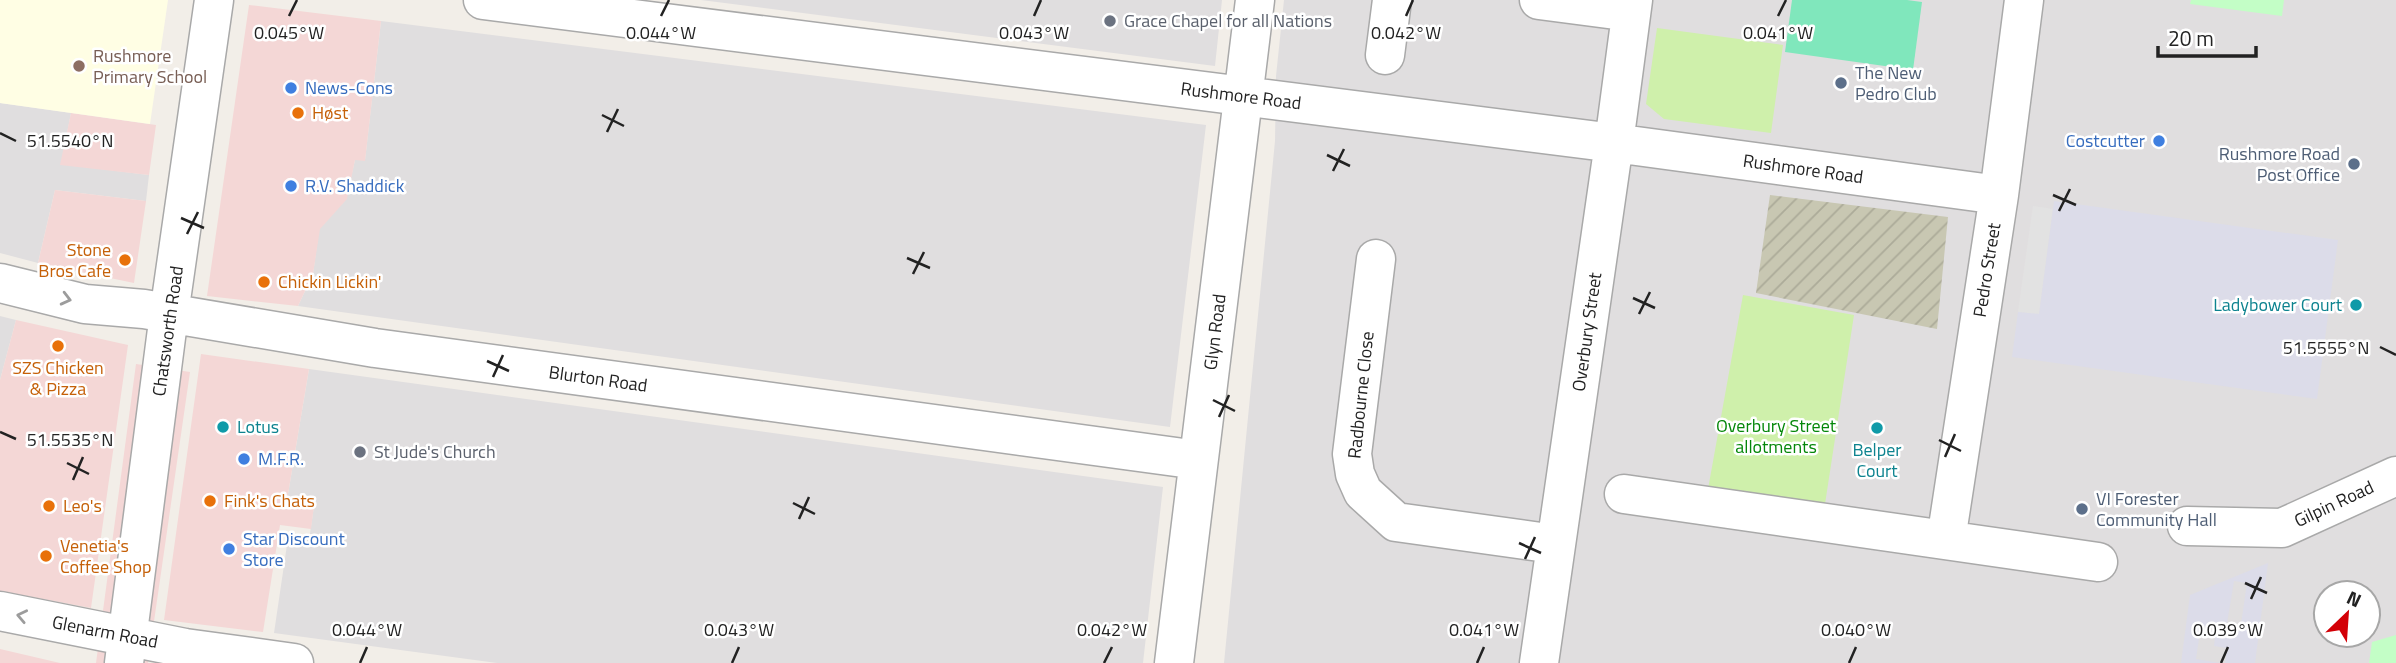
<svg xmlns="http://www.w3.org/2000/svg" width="2396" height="663" font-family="'Titillium Web',sans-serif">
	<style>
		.residential { fill: #e0dedf; fill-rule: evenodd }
		.commercial { fill: #f4d7d6 }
		.education { fill: #fffee4 }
		.construction { fill: url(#construction-furrows) }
		.park { fill: #c3fec6 }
		.garden { fill: #cff0ab }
		.pitch { fill: #80e7bc }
		.parking { fill: #e2e2e2 }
		.plaza { fill: #dcdce9; fill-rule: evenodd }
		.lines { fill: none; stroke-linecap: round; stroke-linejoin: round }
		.minor-casing { stroke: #a9a9a9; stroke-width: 41 }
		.minor { stroke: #fff; stroke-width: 38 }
		.oneway { stroke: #9c9c9c }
		.ticks { fill: none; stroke: #222; stroke-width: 2.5 }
		.worship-dot { fill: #6b7280; stroke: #fff; stroke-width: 2.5 }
		.education-dot { fill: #8d6e63; stroke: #fff; stroke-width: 2.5 }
		.service-dot { fill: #5c6f8a; stroke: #fff; stroke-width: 2.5 }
		.shop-dot { fill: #3f7fe0; stroke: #fff; stroke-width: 2.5 }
		.food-dot { fill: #e8710a; stroke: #fff; stroke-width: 2.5 }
		.culture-dot { fill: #0f9aa8; stroke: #fff; stroke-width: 2.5 }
		.labels { text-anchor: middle; stroke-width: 5; stroke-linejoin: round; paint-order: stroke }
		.worship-label { font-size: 18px; fill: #5b616d; stroke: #fff; text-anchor: start }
		.education-label { font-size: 18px; fill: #785e54; stroke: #fff; text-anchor: start }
		.service-label { font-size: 18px; fill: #4e5e75; stroke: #fff; text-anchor: start }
		.shop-label { font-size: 18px; fill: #366cbe; stroke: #fff; text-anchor: start }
		.street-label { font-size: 18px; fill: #222; stroke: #fff }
		.food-label { font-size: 18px; fill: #c56008; stroke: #fff; text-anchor: start }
		.culture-label { font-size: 18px; fill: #0d838f; stroke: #fff; text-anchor: end }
		.park-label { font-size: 18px; fill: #048709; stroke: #fff }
		.ticks-label { font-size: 18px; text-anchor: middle; fill: #222; stroke: #fff; stroke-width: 5; stroke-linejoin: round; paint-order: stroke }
	</style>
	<defs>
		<pattern id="construction-furrows" width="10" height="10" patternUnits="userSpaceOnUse" patternTransform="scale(1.75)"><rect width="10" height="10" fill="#c8c7b2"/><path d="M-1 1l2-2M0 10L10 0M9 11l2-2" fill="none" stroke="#acab99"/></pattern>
	</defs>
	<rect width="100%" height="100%" fill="#f2eee8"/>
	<path class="residential" d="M701 0H1222L1215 66Z
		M1284 0H2396V663H1224L1275 141 1276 76ZM2326 593H2368V635H2326Z
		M381 21 1206 125 1170 427 298 306 313 274 319 229 346 199 355 160H365Z
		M0 103 71 113 61 164 149 175 146 201 55 190 38 263 0 253Z
		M0 316 16 320 0 380Z
		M309 369 1163 487 1143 663H497L274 633 288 538 309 540 314 506 287 500Z"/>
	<path class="commercial" d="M249 5 381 21 365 161 355 160 347 199 320 229 313 274 298 306 207 296Z
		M71 113 156 125 149 175 60 165Z
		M55 190 146 201 134 283 38 263Z
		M16 320 128 345 91 608 0 591V380Z
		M201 354 309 369 287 500 314 506 311 529 280 525 263 632 164 620Z
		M136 364 190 372 148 663H96Z
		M0 649 60 663H0Z"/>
	<path class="education" d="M0 0H168L150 124 0 103Z"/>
	<path class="construction" d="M1770 195 1948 217 1937 329 1756 293Z"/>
	<path class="park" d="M2191 0H2284L2282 16 2190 4Z
		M2396 635V663H2369L2372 642Z"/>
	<path class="garden" d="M1657 28 1783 45 1771 133 1664 119 1646 104Z
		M1743 295 1854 315 1825 504 1708 489Z"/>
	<path class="pitch" d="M1792 0H1907L1922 2 1913 70 1785 52Z"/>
	<path class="parking" d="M2033 206 2053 209 2039 315 2018 312Z"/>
	<path class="plaza" d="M2054 201 2338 240 2317 399 2012 357 2018 312 2039 314Z
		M2268 563 2255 663H2225L2227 648 2214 646 2216 628 2201 625 2196 659 2220 663H2181L2190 595ZM2234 581 2247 583 2240 631 2226 629Z"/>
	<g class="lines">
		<defs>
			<path id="minor" d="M483 0 1614 143 1999 195
				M1539 0 1631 12
				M1385 55 1392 0
				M1376 259 1352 454 1355 474 1363 492 1396 522 1555 544
				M0 283 85 304 144 309 375 348 1198 460
				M1624 494 2098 562
				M2187 526 2282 528 2396 476
				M1946 540 1999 195 2024 0
				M0 611 185 648 294 663
				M124 663 169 314 214 0
				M1174 663 1255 0
				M1539 663 1614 143 1633 0"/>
		</defs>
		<use href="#minor" class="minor-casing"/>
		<use href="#minor" class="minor"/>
	</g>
	<defs><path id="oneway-chevron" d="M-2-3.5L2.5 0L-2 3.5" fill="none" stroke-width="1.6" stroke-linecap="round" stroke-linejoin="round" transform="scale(1.75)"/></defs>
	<g class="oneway">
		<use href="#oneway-chevron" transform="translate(66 299) rotate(14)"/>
		<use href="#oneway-chevron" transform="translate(22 616) rotate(-168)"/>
	</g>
	<path class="ticks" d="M289 16 297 0M661 16 669 0M1034 16 1041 0M1406 16 1413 0M1778 16 1786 0M602 115 624 126M607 132 618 109M0 133 16 141M1327 155 1350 166M1333 171 1344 149M2053 195 2076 205M2059 211 2070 189M181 218 204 228M187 234 198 212M907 258 930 268M913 274 924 252M1633 298 1655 308M1639 314 1650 292M2380 347 2396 355M487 361 509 371M493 377 503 355M1213 400 1235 411M1219 417 1229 395M0 432 16 439M1939 440 1961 451M1945 457 1955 434M67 463 89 474M73 480 83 457M793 503 815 514M799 519 809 497M1519 543 1541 553M1525 559 1535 537M2245 583 2267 593M2251 599 2261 577M360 663 367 647M732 663 739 647M1104 663 1112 647M1477 663 1484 647M1849 663 1856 647M2221 663 2228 647"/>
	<g class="worship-dot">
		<circle cx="1110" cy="21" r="7"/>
		<circle cx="360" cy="452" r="7"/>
	</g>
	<circle class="education-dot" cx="79" cy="66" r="7"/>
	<g class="service-dot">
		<circle cx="1841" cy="83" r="7"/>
		<circle cx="2354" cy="164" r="7"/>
		<circle cx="2082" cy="509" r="7"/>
	</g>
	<g class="shop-dot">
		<circle cx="291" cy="88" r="7"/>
		<circle cx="2159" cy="141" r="7"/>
		<circle cx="291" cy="186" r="7"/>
		<circle cx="244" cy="459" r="7"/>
		<circle cx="229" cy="549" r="7"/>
	</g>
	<g class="food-dot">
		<circle cx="298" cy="113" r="7"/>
		<circle cx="125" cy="260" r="7"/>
		<circle cx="264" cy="282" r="7"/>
		<circle cx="58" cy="346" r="7"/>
		<circle cx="210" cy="501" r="7"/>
		<circle cx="49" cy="506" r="7"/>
		<circle cx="46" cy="556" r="7"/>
	</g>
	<g class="culture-dot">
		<circle cx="2356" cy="305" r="7"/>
		<circle cx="223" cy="427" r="7"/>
		<circle cx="1877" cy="428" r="7"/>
	</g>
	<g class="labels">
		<g class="worship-label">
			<text x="1124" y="27">Grace Chapel for all Nations</text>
			<text x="374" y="458">St Jude's Church</text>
		</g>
		<g class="education-label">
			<text x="93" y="62">Rushmore<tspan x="93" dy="21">Primary School</tspan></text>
		</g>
		<g class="service-label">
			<text x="1855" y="79">The New<tspan x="1855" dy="21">Pedro Club</tspan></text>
			<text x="2340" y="160" text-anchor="end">Rushmore Road<tspan x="2340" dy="21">Post Office</tspan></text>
			<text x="2096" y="505">VI Forester<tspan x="2096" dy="21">Community Hall</tspan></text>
		</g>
		<g class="shop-label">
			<text x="305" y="94">News-Cons</text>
			<text x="2145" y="147" text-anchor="end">Costcutter</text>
			<text x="305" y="192">R.V. Shaddick</text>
			<text x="258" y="465">M.F.R.</text>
			<text x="243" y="545">Star Discount<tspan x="243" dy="21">Store</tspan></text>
		</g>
		<g class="street-label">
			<text transform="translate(1241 96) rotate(7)" y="6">Rushmore Road</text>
			<text transform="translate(1803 169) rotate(8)" y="6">Rushmore Road</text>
			<text transform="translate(1987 270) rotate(-81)" y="6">Pedro Street</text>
			<text transform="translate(168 331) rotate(-82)" y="6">Chatsworth Road</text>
			<text transform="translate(1215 332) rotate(-83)" y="6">Glyn Road</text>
			<text transform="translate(1587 332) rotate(-82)" y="6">Overbury Street</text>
			<text transform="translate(598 379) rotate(8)" y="6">Blurton Road</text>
			<text transform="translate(1361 395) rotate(-84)" y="6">Radbourne Close</text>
			<text transform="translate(2334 504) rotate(-25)" y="6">Gilpin Road</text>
			<text transform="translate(105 632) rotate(11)" y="6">Glenarm Road</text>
		</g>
		<g class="food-label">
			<text x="312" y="119">Høst</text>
			<text x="111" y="256" text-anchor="end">Stone<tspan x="111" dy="21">Bros Cafe</tspan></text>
			<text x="278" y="288">Chickin Lickin'</text>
			<text x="58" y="374" text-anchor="middle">SZS Chicken<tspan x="58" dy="21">&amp; Pizza</tspan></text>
			<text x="224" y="507">Fink's Chats</text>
			<text x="63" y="512">Leo's</text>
			<text x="60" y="552">Venetia's<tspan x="60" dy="21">Coffee Shop</tspan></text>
		</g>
		<g class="culture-label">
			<text x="2342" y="311">Ladybower Court</text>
			<text x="237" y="433" text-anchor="start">Lotus</text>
			<text x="1877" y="456" text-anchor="middle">Belper<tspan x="1877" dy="21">Court</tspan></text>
		</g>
		<g class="park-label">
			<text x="1776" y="432">Overbury Street<tspan x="1776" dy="21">allotments</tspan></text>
		</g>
	</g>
	<g class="ticks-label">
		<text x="289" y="39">0.045°W</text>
		<text x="661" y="39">0.044°W</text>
		<text x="1034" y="39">0.043°W</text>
		<text x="1406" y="39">0.042°W</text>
		<text x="1778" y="39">0.041°W</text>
		<text x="70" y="147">51.5540°N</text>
		<text x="2326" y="354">51.5555°N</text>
		<text x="70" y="446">51.5535°N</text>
		<text x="367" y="636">0.044°W</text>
		<text x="739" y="636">0.043°W</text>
		<text x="1112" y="636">0.042°W</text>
		<text x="1484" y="636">0.041°W</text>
		<text x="1856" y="636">0.040°W</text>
		<text x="2228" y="636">0.039°W</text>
	</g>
	<g transform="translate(2347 614) rotate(25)"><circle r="33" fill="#ffffff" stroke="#a7a7a7" stroke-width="2"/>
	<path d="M0-5L12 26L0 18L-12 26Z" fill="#d30007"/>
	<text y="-10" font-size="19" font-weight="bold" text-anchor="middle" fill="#222222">N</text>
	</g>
	<path d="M2158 46v10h98v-10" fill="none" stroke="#222222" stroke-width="3.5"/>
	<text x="2168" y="46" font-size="21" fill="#222222" stroke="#ffffff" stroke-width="5" paint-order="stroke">20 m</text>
</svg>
